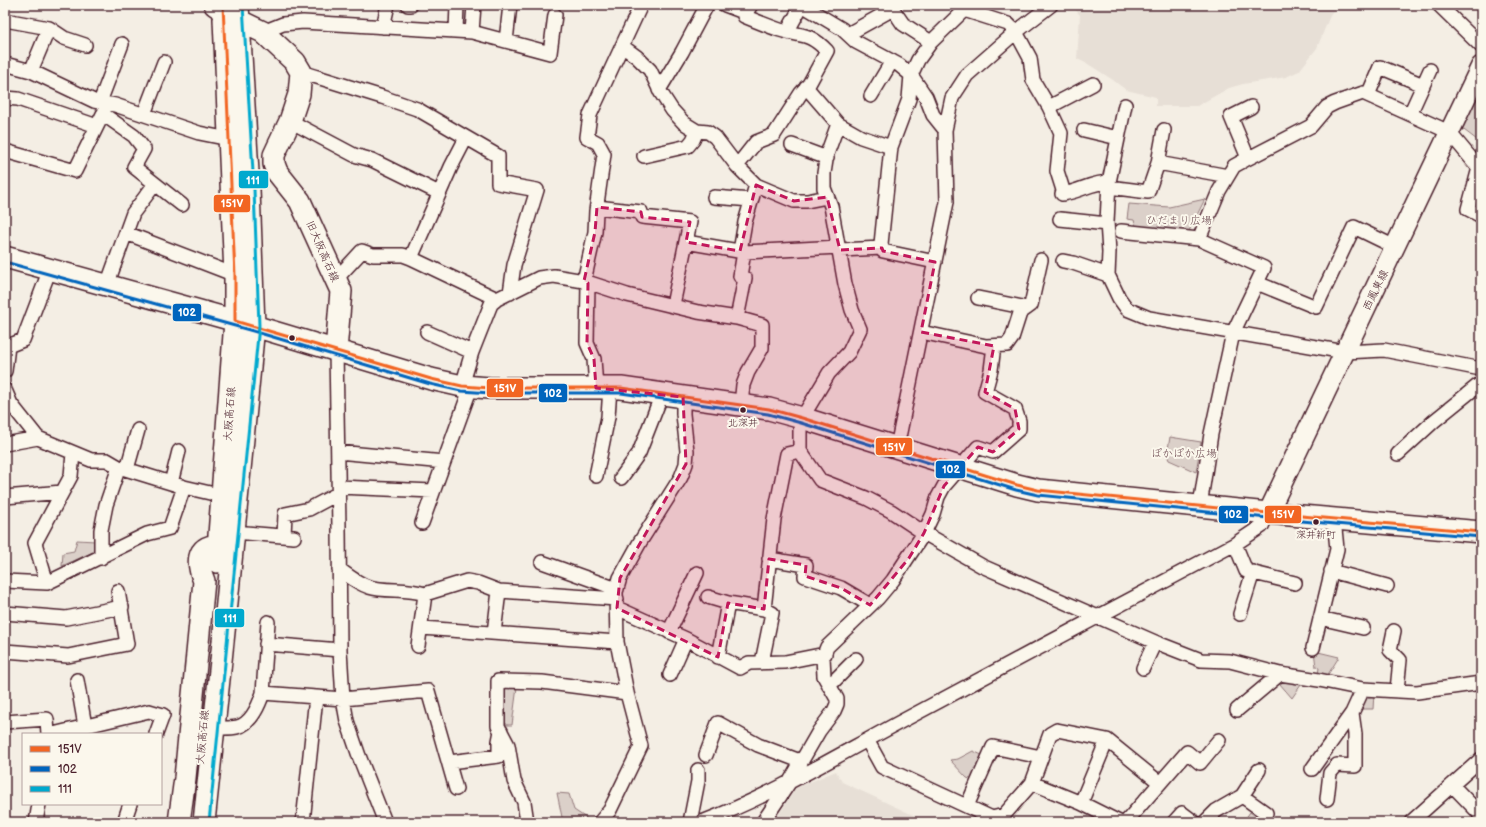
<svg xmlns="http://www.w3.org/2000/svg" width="1486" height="827" font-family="'Balsamiq Sans','Klee One',sans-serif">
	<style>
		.built { fill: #e7dfd6 }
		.green { fill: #dbd0c9; stroke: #92787a }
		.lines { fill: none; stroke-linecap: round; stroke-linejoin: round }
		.street-casing { stroke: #4a1f2b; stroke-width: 16 }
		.secondary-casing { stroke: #4a1f2b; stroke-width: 22 }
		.primary-casing { stroke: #4a1f2b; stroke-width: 24 }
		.street { stroke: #fbf7ec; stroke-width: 13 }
		.secondary { stroke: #fbf7ec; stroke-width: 19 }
		.primary { stroke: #fbf7ec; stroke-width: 21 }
		.bus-1-casing { stroke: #fbf7ec; stroke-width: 6 }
		.bus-2-casing { stroke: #fbf7ec; stroke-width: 6 }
		.bus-3-casing { stroke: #fbf7ec; stroke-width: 6 }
		.bus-1 { stroke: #f26522; stroke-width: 3 }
		.bus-2 { stroke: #0065bd; stroke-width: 3 }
		.bus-3 { stroke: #00a9ce; stroke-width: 3 }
		.marked { fill: #c2185b; fill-opacity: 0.2; stroke: #c2185b; stroke-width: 3; stroke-dasharray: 8 5; stroke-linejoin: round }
		.bus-dot { fill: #4a1f2b; stroke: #fbf7ec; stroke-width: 1.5 }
		.labels { text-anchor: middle; stroke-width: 4; stroke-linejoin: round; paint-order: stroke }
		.bus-label { font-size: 10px; fill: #4a1f2b; stroke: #fbf7ec }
		.park-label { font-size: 11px; fill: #6e4b52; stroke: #fbf7ec }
		.street-label { font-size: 11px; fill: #4a1f2b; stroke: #fbf7ec }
		.line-badge { stroke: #fbf7ec; stroke-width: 1.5 }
		.badge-label { font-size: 11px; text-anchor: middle; font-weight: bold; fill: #fff }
	</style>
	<rect width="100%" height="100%" fill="#f4eee4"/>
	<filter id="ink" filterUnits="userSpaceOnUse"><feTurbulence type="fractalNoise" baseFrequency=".025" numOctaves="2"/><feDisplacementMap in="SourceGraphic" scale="8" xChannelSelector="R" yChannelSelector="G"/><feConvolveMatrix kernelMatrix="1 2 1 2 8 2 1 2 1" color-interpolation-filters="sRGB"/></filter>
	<g filter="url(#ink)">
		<path class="built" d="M1071 5H1340L1331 13 1317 48 1299 71 1286 77 1243 84 1229 88 1197 106H1156V97L1126 90 1113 80 1088 64 1077 59 1080 15Z
			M836 771 842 782 928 822H774L796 788Z
			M1088 811 1109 822H1074Z"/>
		<path class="green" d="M1481 81V143L1460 127Z
			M1205 199 1187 235 1138 229 1135 224 1134 220 1127 219 1129 204 1169 207Z
			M1170 437 1201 442 1196 472 1169 460 1167 455Z
			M77 540 95 541 93 552 62 566 63 553 74 551Z
			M1314 651 1339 657 1327 676 1318 674 1319 668 1316 667Z
			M1284 679 1303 682 1292 698 1279 683Z
			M507 686 517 687 512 725H507L504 720 503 690Z
			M1374 693 1373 709H1358L1364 695Z
			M973 751 984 756 973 780 967 778 950 760 958 759Z
			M557 793 569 794 574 810 589 820 587 822H563Z
			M1250 812 1257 817 1254 822H1243Z"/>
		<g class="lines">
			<defs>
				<path id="street" d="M408 5H411
					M725 5 746 13
					M802 5 842 29 856 42 899 65 911 75 926 97 933 115 945 130
					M890 5 903 24 931 42
					M960 5 964 10 1008 24 1016 32 1030 58 1033 80 1049 107 1061 133 1057 171 1063 190 1062 194C1079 192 1092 182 1109 182
					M1439 5 1481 46
					M5 20 49 28 31 71 94 101 115 105 199 133 229 139
					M383 27 388 5
					M49 28 64 38 85 45
					M456 31 457 5
					M263 32 283 24 303 22 472 32 550 53 555 15
					M472 32 474 5
					M787 32 802 5
					M848 34 893 9
					M506 41 510 5
					M622 46 637 57 650 70 661 93 672 110 684 123 697 131 708 132 715 137 737 166 756 185 794 201H807L827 197
					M5 64 31 71
					M301 72 382 97 417 109 498 156V183L537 190 514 265 510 293
					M806 87 838 124 861 137 891 147
					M659 90 682 52 707 5
					M1368 95 1380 67 1423 85
					M871 96 892 61
					M5 98 18 99 97 126
					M100 102 122 44
					M1049 107 1093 84
					M144 114 164 62
					M1410 114 1430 70
					M290 121 354 155 372 160 439 193
					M838 124 827 154 824 173V188L831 206 845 284 852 310 860 329 849 352 829 373 802 418 800 429V451L820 480 866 498 891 511 924 533 982 566 1155 642 1201 660 1230 661 1280 674 1319 680 1363 689 1417 692 1481 683
					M1084 130 1118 138
					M792 145 827 158
					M5 151 75 171 103 114 134 136 144 149 134 167 182 205
					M644 156 688 146 693 140 697 131
					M1248 158 1231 117 1251 107
					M1158 163 1228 176
					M737 166 756 142 774 135 801 93 809 84 827 51C809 32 802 37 780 30 768 26 756 21 744 16L751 5
					M1109 187 1148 192 1158 163 1164 130
					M714 197 751 200
					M597 207 641 212 642 217 690 222 673 305
					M1060 219 1107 224
					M1121 231 1199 239 1264 268 1233 333 1211 434 1200 506
					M126 233 235 275
					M1199 239 1219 191 1234 166 1245 160 1311 126 1327 107 1335 103 1363 93 1449 132 1479 168 1468 209 1481 216
					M686 242 744 252 839 247
					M840 250 882 248
					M740 251 745 222 756 185
					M411 258 451 167 466 138
					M1063 261 1073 263 1108 275 1119 298 1127 309 1149 318 1345 352 1384 350 1481 369
					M935 262 883 251 881 244 891 147 909 99 911 75 918 60 931 42 964 10
					M1108 275 1109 252 1107 222 1109 182 1125 105
					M336 279 362 251 373 255H403L411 258 497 299
					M584 281 595 232 596 211 604 154 598 143 587 137 590 115 641 5
					M588 283 587 343 594 359 596 388
					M1257 283 1316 307 1354 227 1395 247
					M107 285 133 213 155 184
					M978 298 1027 308
					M737 318 762 325V348L748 372 743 385 741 405
					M427 332 472 352
					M921 332 986 346 1007 345 1012 338 1020 313 1031 305 1041 260
					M336 351 339 528 340 650 343 699 347 721 359 756 385 822
					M5 371 8 346 23 340 50 269
					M462 386 472 352 491 304 497 299 539 278 554 276 584 281 627 295 698 312 737 318 745 278 740 276 744 252
					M5 390 11 404 38 438 91 460H107L119 467 184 487
					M5 444 38 438
					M897 447 947 202 945 130 952 98 967 75 1016 32 1051 5
					M338 452 444 462
					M1398 454 1434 421 1481 383
					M127 469 138 430
					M596 476 608 417 610 388
					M621 478 639 453 662 394
					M171 483 179 451
					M339 487 433 491
					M5 497 62 492
					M422 523 471 387
					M234 532 294 537
					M284 536 285 514 309 509 339 493
					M1235 544 1246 571 1295 583
					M101 558V530L106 505 119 467
					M769 559 806 565 805 576 841 588 870 605
					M542 562 617 589
					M339 569C349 576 357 583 369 587 386 592 406 588 425 594
					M1331 571 1387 586
					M5 581 47 583 147 534 170 528 184 487 223 496
					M47 583 35 543 71 476 73 453
					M708 597 728 603 764 609 772 613 762 662
					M617 608 686 639 740 668 749 663 785 662 825 654
					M764 609 774 519 787 454 800 451
					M5 613 66 618 122 607
					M1240 614 1253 572
					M1320 618 1363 628
					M422 628 617 642
					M1394 631 1390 650 1400 660 1397 690
					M669 632 697 573
					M494 633 499 591
					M266 644 340 650
					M418 646 425 594 467 581 478 583 499 591 617 599
					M1313 648 1337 549 1334 519
					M5 651 68 656 127 644 118 591
					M718 657 728 603
					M1143 668 1155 642
					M670 675 686 639
					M77 680 85 726
					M829 686 856 659
					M263 693 268 622
					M1237 710 1280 674
					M5 722 47 719 48 734
					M224 728C228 728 233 728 237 727 251 724 259 705 263 693L343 699 428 691 456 789
					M53 734 149 711 163 715 156 734
					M867 740 882 767 992 818 1004 815 1032 783 1050 734 1057 730 1107 740 1160 783
					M706 755 718 723 758 745 800 761
					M449 762 499 756V741L501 731
					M1312 769 1352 713 1363 689
					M1032 783 1081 803 1119 822
					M1452 785 1479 813 1481 820
					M1242 796 1266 813
					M1327 799 1330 773 1337 765 1355 766V734L1352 713
					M1081 803 1107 740
					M967 806 993 747 1041 757
					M36 822 39 804
					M124 822 130 804
					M303 822 316 697
					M527 822 524 802 514 781 508 745 498 726V681L542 682 627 693
					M600 822 610 810 641 746 627 693 617 642 616 592 620 578 640 542 681 477 686 464 687 451 683 414V397
					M690 822 698 781V770
					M702 822C773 795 838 755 904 720 1014 661 1125 602 1235 544L1262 526 1268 513
					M763 822 789 783 819 731 834 711 837 704V699L824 676 823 657 827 647 878 598 893 580 924 533 933 514 938 497 944 486 978 447 993 452 1019 429V421L1015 409 985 392 991 370 994 346
					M1126 822 1187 752 1200 763 1219 740
					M1174 822 1182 813 1194 822
					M1205 822 1216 811 1242 796 1259 770
					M1411 822 1481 759"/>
				<path id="secondary" d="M1268 513 1481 66"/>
				<path id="primary" d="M215 5 238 20 263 32 295 62 301 72 299 94 290 121 274 155V164L277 172 300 201 341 291 336 351
					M5 257 254 326 431 379 462 386 490 388H621L769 409 802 418 1017 485 1038 490 1268 513 1481 532
					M217 562 235 321V275L224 19
					M179 822 185 778 204 581C197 564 195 547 218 545
					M204 822 226 613 254 326 249 189 238 5"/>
			</defs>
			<use href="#street" class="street-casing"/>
			<use href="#secondary" class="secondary-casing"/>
			<use href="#primary" class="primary-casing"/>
			<use href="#street" class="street"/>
			<use href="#secondary" class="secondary"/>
			<use href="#primary" class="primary"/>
			<defs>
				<path id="bus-1" d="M223 5 235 275V321L431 379 462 386 490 388H621L769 409 802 418 1017 485 1038 490 1268 513 1481 532"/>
				<path id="bus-2" d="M5 262 253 331 430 384 461 391 490 393H621L768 414 801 423 1016 490 1038 495 1268 518 1481 537"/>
				<path id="bus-3" d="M209 822 259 326 254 189 243 5"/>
			</defs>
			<use href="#bus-1" class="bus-1-casing"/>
			<use href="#bus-2" class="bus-2-casing"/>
			<use href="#bus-3" class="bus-3-casing"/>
			<use href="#bus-1" class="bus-1"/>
			<use href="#bus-2" class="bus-2"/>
			<use href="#bus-3" class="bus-3"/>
		</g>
	</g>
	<path class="marked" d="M756 185 794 201 827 197 840 250 882 248 883 251 935 262 921 332 994 346 985 392 1015 409 1019 429 993 452 978 447 944 486 924 533 909 558 870 605 841 588 805 576 806 565 769 559 764 609 728 603 718 657 617 608 620 578 686 464 683 397 596 388 594 359 587 343 588 283 584 281 595 232 597 207 641 212 642 217 690 222 686 242 740 251Z"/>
	<g class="bus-dot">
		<circle cx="292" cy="338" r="3.5"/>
		<circle cx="743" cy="410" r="3.5"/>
		<circle cx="1316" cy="522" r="3.5"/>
	</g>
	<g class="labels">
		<g class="bus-label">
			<text x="743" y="426">北深井</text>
			<text x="1316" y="538">深井新町</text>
		</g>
		<g class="park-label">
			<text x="1179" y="224">ひだまり広場</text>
			<text x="1184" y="457">ぽかぽか広場</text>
		</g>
		<g class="street-label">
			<text transform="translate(323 251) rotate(66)" y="4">旧大阪高石線</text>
			<text transform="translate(1375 290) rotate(-64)" y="4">西鳳東線</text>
			<text transform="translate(229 414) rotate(-86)" y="4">大阪高石線</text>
			<text transform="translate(202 737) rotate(-85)" y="4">大阪高石線</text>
		</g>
	</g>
	<g class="line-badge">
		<rect x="238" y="170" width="31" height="19" rx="4" fill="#00a9ce"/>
		<rect x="213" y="194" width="38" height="19" rx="4" fill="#f26522"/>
		<rect x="172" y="303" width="30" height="19" rx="4" fill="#0065bd"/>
		<rect x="486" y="378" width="38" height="20" rx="4" fill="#f26522"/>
		<rect x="538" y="383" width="30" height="20" rx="4" fill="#0065bd"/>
		<rect x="875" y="437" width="38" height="19" rx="4" fill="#f26522"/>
		<rect x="935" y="460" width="31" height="19" rx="4" fill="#0065bd"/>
		<rect x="1264" y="505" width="38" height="19" rx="4" fill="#f26522"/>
		<rect x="1218" y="505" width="31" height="19" rx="4" fill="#0065bd"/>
		<rect x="214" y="608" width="31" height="20" rx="4" fill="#00a9ce"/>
	</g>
	<g class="badge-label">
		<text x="253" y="184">111</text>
		<text x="232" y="207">151V</text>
		<text x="187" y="316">102</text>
		<text x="505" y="392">151V</text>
		<text x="553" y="397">102</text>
		<text x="894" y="451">151V</text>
		<text x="951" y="473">102</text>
		<text x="1283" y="518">151V</text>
		<text x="1233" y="518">102</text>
		<text x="230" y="622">111</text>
	</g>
	<rect width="1486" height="827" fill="none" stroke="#fbf7ec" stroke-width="20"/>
	<rect x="10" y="10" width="1466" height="807" fill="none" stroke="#4a1f2b" stroke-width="1.5" filter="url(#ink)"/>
	<rect x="22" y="733" width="140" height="72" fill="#fbf7ec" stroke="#b4a19f"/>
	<rect x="30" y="746" width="20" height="6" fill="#f26522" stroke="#b4a19f"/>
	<text x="58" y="753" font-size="12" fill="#4a1f2b">151V</text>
	<rect x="30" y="766" width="20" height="6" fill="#0065bd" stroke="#b4a19f"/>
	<text x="58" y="773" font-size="12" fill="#4a1f2b">102</text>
	<rect x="30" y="786" width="20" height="6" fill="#00a9ce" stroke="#b4a19f"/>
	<text x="58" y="793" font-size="12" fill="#4a1f2b">111</text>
</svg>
